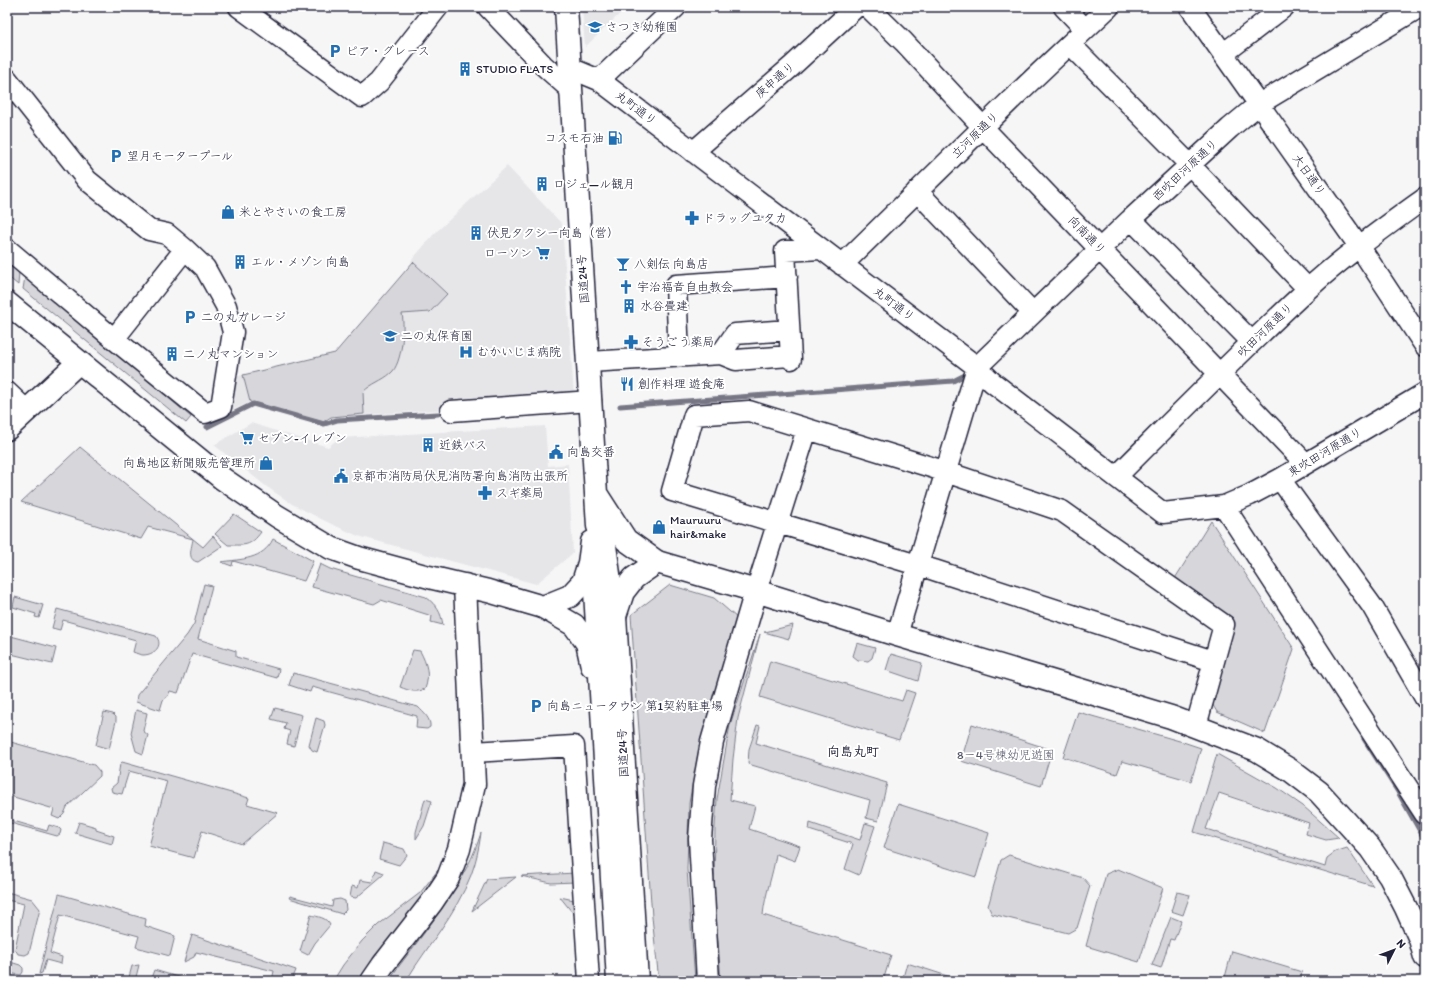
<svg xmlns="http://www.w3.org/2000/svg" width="1432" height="988" font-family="Itim,'Klee One',sans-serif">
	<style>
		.built { fill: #e6e6e9 }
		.green { fill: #d7d7db; stroke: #7c7c8b }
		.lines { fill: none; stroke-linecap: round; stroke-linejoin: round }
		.stream { stroke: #767685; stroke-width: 5 }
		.minor-casing { stroke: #22223b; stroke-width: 23 }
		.tertiary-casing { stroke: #22223b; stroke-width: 25 }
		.trunk-casing { stroke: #22223b; stroke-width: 25 }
		.minor { stroke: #fff; stroke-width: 20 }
		.tertiary { stroke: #fff; stroke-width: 22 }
		.trunk { stroke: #fff; stroke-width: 22 }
		.labels { text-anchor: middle; stroke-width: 4; stroke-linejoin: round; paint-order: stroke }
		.poi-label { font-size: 12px; fill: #22223b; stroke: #fff; text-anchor: start }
		.street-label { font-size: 12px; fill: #22223b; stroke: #fff }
		.park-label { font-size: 12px; fill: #58586b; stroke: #fff }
		.neighbourhood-label { font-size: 13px; font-weight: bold; fill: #22223b; stroke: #fff }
	</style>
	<rect width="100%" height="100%" fill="#f6f6f7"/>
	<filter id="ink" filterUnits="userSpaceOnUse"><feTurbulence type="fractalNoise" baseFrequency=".025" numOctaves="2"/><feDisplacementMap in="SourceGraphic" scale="8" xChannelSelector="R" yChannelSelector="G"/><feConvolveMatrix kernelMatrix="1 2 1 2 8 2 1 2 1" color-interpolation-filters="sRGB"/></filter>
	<g filter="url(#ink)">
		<path class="built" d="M582 7H627L585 47Z
			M507 166 562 224 574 396 437 410 332 417 323 422 250 402 230 411 235 377 335 353 413 263 411 261 434 234Z
			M251 423 328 447 339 438 545 426 548 466 568 464 573 553 536 584 358 536 325 521 292 504 267 487 214 445Z"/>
		<path class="green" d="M7 262 19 272 18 285 7 276Z
			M413 262 447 294 430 312 402 314C405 327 402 364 391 373 382 381 372 383 363 392L364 414 331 417 323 422 250 402 243 375 335 353Z
			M25 277 191 417 186 423 23 289Z
			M80 447 203 547 213 536 222 546 198 562C186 560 192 547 193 539L148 527 141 539 21 502Z
			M234 514 261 532C250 547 245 545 228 545L215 534Z
			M1211 521 1294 649 1265 733 1217 712 1211 702 1234 624 1174 580Z
			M273 539 313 561 304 581 233 561 232 566 221 562C241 559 263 560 273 539Z
			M320 564 330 569 426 597C437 606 441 612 443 625L431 622 432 616 381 600 374 604 312 587Z
			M204 584 212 586 198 639 236 651V657L279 669 277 678 192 654 178 693 170 691 168 696 163 700 160 710 136 702 137 695 187 635 194 624Z
			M670 585 714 598 737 618 698 754 689 803 687 869 695 981H659L652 917 631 615Z
			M15 597 43 605 39 618 35 617 36 614 13 607Z
			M57 609 156 636C164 646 154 655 143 655 140 655 136 653 133 652L136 640 63 620 60 630 52 628Z
			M793 625 789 639 764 632H765Z
			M760 634 738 718 733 759 730 800 755 806 749 829 800 846 795 861 776 854C773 875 765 894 763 915L891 955 883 981H721L714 888 715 827 717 799 730 725Z
			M7 635 56 648 52 664 7 653Z
			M857 643 875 648 872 658 868 661 858 660 853 656Z
			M413 650 420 651C427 664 430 675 425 689 416 693 410 691 400 687Z
			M891 654 922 663 918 681 886 670Z
			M770 661 902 701 906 690 915 693 899 740 760 697Z
			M293 673 418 707C424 713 431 719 430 727L427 729 416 728 417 716 312 687 310 692 289 685Z
			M275 708 302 715 294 746 287 744 290 731 284 729 286 723 271 719Z
			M136 710 147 713 143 731 148 735 143 754 136 751 131 733Z
			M104 712 113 714 116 717V721L109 749 96 745Z
			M1078 712 1183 742 1201 748 1191 781 1122 761 1117 774 1063 757Z
			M316 718 324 721 325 725 317 752 312 750 309 745Z
			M972 724 1052 750 1041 786 961 761Z
			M757 725 760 726 756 743 887 783 878 821 866 818 870 800 748 764 749 749Z
			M7 741 94 765 100 772V776L67 807 64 814 59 819 52 816 54 809 7 795Z
			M1217 754 1277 788 1303 806 1339 838 1326 840 1306 834 1309 823 1219 793 1206 829 1325 867 1327 858 1335 852 1347 848 1373 886 1194 832Z
			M122 762 249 798 247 804 278 813 242 844 202 831 194 858 149 846 167 781 129 771 122 794 112 792 111 788 117 783 120 764Z
			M425 799 432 801 424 826 416 839V832Z
			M898 804 989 833 976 877 884 848Z
			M7 819 47 831 49 825 59 828 61 830 60 834 57 836 7 822Z
			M79 822 96 827V830L114 836 112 844 75 833Z
			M810 823 860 840 865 823 875 826 859 875 845 869 853 844 809 830Z
			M481 833C479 848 476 862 471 875 456 914 427 946 406 981H388C414 945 447 907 467 867 473 856 477 845 481 833Z
			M383 843 404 849 407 855 399 865 379 859Z
			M1009 855 1083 878 1090 886 1077 928 1068 933 992 914 988 906 989 903 1001 860Z
			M1118 869 1163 888 1139 962 1086 946 1106 874Z
			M376 870 384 873 383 875 356 898 350 897 352 886 358 888 360 880 372 882Z
			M438 870 428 887 387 943 376 954 359 981H333L343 965 362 941 378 925 420 893Z
			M575 873 576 882 551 883 521 876Z
			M516 877 472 911 487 879Z
			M7 892 32 899 40 909 29 953 25 955 18 954 15 949 24 904 7 900Z
			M1177 892 1190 895 1183 915 1171 911Z
			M59 894 146 919 145 926 175 936 170 956 136 947 139 936 60 915 50 953 62 957 61 964 46 960 42 973 39 974Z
			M290 896 332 907 333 900 340 899 345 901 346 910 342 914 289 898Z
			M560 897 574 900 580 907V922Z
			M311 915C318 917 326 917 330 925L315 943 308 955 300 951Z
			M1171 917 1181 921 1174 940 1170 939 1161 968 1152 965Z
			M192 935 296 970C291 985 287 981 272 981L274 971 196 952 194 957 184 962Z
			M1232 951 1302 972 1300 981H1224Z
			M7 961 20 965 23 968V972L21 975 7 973Z
			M907 963 963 981H902Z
			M139 965 135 981H128L132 966Z
			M154 970 188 980 191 981H150Z"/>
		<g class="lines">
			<path class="stream" d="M620 406 953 381 967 374
				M207 427 253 404 324 424 337 420 438 414
				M1364 739 1398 792 1425 840"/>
			<defs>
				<path id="minor" d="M239 7 362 97 379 82 438 7
					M488 7 543 65 571 90
					M868 7 904 42 991 136 1305 463
					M1064 7 1085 29
					M1190 7 1359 246 1425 346
					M1070 44 1190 165 1308 289
					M1223 54 1284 7
					M570 68 599 80 977 367 992 382 1163 513 1224 506 1250 495 1280 479 1425 393
					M7 79 87 180 149 230 167 234 185 249 205 268 226 306 233 332 221 407 205 413 114 339 7 249
					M599 80 676 7
					M693 152 791 67 856 7
					M917 191 1033 313
					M1131 219 1252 342
					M842 265 1017 94 1109 7
					M114 339 185 249
					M721 354 736 360 790 356
					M679 356 676 285 787 277
					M791 359 785 251 821 249
					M589 362 721 354 735 334 789 330
					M7 392 27 411
					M451 411 591 401
					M1116 477C1179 414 1242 350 1308 289 1344 256 1385 227 1425 198
					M1280 479 1372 606 1425 698
					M1224 506 1425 814
					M756 591 807 429
					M897 635 977 367 1131 219 1230 128 1259 104 1420 7
					M1196 726 1224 625 1062 511 934 468 749 411 694 415 672 491 934 570 1213 661
					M473 752 574 746 589 981"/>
				<path id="tertiary" d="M7 303 223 479 277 516 331 548 359 558 429 577 488 591 543 607 570 596 583 582 589 563 592 542
					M7 429 79 362
					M615 616 623 592 634 578 657 562 756 591 897 635 1171 717 1257 750 1290 770 1319 792 1370 848 1390 877 1406 908 1420 939 1425 957
					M372 981 383 965 432 902 448 878 459 849 474 784 465 585
					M708 981 700 839 704 786 712 742 756 591"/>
				<path id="trunk" d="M566 7 598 526 605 546 615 616 637 981
					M597 495 626 540 657 562
					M593 557 618 981
					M543 607 574 625 587 643 592 666"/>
			</defs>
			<use href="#minor" class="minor-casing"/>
			<use href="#tertiary" class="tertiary-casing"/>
			<use href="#trunk" class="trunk-casing"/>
			<use href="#minor" class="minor"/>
			<use href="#tertiary" class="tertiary"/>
			<use href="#trunk" class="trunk"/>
		</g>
	</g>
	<defs>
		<symbol id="school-bare" viewBox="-9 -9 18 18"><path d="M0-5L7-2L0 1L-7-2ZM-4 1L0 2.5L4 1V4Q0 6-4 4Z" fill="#1f6fb2" stroke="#fff" stroke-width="2.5" paint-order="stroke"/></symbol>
		<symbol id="parking-bare" viewBox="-9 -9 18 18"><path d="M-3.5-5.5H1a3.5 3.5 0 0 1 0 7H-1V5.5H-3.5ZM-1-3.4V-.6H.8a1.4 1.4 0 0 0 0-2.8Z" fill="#1f6fb2" stroke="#fff" stroke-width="2.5" paint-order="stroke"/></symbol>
		<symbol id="building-bare" viewBox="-9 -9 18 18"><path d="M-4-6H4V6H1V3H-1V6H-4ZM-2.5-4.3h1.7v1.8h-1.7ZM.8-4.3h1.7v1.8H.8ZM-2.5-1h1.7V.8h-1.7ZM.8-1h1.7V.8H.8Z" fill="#1f6fb2" stroke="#fff" stroke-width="2.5" paint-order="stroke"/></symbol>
		<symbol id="fuel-bare" viewBox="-9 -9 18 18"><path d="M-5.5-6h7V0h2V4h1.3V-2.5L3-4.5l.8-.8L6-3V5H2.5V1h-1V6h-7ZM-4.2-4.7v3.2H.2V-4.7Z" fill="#1f6fb2" stroke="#fff" stroke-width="2.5" paint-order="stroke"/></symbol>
		<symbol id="shop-bare" viewBox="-9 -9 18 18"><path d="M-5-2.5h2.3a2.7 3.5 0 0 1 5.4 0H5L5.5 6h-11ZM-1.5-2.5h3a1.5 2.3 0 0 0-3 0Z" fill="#1f6fb2" stroke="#fff" stroke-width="2.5" paint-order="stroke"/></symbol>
		<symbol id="pharmacy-bare" viewBox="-9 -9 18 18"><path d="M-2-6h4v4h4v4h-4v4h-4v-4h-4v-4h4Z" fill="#1f6fb2" stroke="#fff" stroke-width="2.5" paint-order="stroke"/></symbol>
		<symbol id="supermarket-bare" viewBox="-9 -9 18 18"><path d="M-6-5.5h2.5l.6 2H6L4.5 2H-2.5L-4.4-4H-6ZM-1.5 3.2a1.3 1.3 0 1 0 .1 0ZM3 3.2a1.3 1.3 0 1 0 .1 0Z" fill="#1f6fb2" stroke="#fff" stroke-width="2.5" paint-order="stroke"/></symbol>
		<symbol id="bar-bare" viewBox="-9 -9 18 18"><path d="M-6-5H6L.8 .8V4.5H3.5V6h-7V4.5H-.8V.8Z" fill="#1f6fb2" stroke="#fff" stroke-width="2.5" paint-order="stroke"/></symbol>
		<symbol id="church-bare" viewBox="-9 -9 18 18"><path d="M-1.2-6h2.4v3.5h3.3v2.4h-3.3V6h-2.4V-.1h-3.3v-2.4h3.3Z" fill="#1f6fb2" stroke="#fff" stroke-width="2.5" paint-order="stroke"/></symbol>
		<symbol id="hospital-bare" viewBox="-9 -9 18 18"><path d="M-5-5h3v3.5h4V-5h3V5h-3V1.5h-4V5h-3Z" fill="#1f6fb2" stroke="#fff" stroke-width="2.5" paint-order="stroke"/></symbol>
		<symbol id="restaurant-bare" viewBox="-9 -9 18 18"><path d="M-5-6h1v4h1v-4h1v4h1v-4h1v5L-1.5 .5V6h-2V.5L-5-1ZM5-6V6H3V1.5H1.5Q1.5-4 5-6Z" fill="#1f6fb2" stroke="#fff" stroke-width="2.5" paint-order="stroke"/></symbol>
		<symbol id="civic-bare" viewBox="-9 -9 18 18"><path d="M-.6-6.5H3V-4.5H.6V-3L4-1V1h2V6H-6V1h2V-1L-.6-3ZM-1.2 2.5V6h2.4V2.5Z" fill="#1f6fb2" stroke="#fff" stroke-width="2.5" paint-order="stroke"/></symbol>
	</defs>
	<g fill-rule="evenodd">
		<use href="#school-bare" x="585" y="17" width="20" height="20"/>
		<use href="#parking-bare" x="325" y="41" width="20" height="20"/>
		<use href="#building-bare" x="455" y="59" width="20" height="20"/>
		<use href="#fuel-bare" x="605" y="128" width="20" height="20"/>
		<use href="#parking-bare" x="106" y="146" width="20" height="20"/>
		<use href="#building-bare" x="532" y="174" width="20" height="20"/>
		<use href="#shop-bare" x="218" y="202" width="20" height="20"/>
		<use href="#pharmacy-bare" x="682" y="208" width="20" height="20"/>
		<use href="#building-bare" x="466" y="223" width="20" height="20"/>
		<use href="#supermarket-bare" x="533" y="243" width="20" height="20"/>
		<use href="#building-bare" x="230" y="252" width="20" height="20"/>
		<use href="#bar-bare" x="613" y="254" width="20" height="20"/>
		<use href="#church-bare" x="616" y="277" width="20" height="20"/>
		<use href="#building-bare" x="619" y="296" width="20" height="20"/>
		<use href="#parking-bare" x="180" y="307" width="20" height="20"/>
		<use href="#school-bare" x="380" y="326" width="20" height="20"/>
		<use href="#pharmacy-bare" x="621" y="332" width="20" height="20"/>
		<use href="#hospital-bare" x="456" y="342" width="20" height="20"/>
		<use href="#building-bare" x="162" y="344" width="20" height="20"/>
		<use href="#restaurant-bare" x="617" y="374" width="20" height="20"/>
		<use href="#supermarket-bare" x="237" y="428" width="20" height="20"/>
		<use href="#building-bare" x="418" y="435" width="20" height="20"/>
		<use href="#civic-bare" x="546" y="442" width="20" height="20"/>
		<use href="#shop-bare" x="256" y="453" width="20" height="20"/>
		<use href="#civic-bare" x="331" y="466" width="20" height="20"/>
		<use href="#pharmacy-bare" x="475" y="483" width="20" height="20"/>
		<use href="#shop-bare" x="649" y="517" width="20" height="20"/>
		<use href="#parking-bare" x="526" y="696" width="20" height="20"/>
	</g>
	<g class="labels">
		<g class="poi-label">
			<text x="606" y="31">さつき幼稚園</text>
			<text x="346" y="55">ピア・グレース</text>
			<text x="476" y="73">STUDIO FLATS</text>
			<text x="604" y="142" text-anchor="end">コスモ石油</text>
			<text x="127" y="160">望月モータープール</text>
			<text x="553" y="188">ロジェ―ル観月</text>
			<text x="239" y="216">米とやさいの食工房</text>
			<text x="703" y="222">ドラッグユタカ</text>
			<text x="487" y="237">伏見タクシー向島（営）</text>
			<text x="532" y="257" text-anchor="end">ローソン</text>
			<text x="251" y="266">エル・メゾン 向島</text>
			<text x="634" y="268">八剣伝 向島店</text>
			<text x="637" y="291">宇治福音自由教会</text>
			<text x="640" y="310">水谷畳建</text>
			<text x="201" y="321">二の丸ガレージ</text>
			<text x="401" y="340">二の丸保育園</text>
			<text x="642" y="346">そうごう薬局</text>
			<text x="477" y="356">むかいじま病院</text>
			<text x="183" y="358">二ノ丸マンション</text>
			<text x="638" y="388">創作料理 遊食庵</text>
			<text x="258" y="442">セブン-イレブン</text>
			<text x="439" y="449">近鉄バス</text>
			<text x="567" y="456">向島交番</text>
			<text x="255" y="467" text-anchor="end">向島地区新聞販売管理所</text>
			<text x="352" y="480">京都市消防局伏見消防署向島消防出張所</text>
			<text x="496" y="497">スギ薬局</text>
			<text x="670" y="524">Mauruuru<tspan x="670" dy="14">hair&amp;make</tspan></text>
			<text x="547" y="710">向島ニュータウン 第1契約駐車場</text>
		</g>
		<g class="street-label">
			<text transform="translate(775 80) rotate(-41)" y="4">庚申通り</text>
			<text transform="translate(636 108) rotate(37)" y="4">丸町通り</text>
			<text transform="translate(975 135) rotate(-44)" y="4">立河原通り</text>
			<text transform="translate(1185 170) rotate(-43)" y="4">西吹田河原通り</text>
			<text transform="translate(1309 175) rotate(55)" y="4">大日通り</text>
			<text transform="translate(1087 235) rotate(46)" y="4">向南通り</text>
			<text transform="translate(583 279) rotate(-94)" y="4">国道24号</text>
			<text transform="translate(894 304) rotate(37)" y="4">丸町通り</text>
			<text transform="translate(1265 330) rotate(-44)" y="4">吹田河原通り</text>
			<text transform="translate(1325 452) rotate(-31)" y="4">東吹田河原通り</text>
			<text transform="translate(623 753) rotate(-93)" y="4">国道24号</text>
		</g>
		<g class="park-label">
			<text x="1006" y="759">8－4号棟幼児遊園</text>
		</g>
		<g class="neighbourhood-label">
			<text x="853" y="756">向島丸町</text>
		</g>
	</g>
	<rect width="1432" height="988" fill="none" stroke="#fff" stroke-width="24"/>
	<rect x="12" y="12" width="1408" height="964" fill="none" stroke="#22223b" stroke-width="1.5" filter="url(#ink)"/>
	<g transform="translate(1394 950) rotate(48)" stroke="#ffffff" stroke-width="3" paint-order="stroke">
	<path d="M0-3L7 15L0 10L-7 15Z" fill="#22223b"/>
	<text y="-6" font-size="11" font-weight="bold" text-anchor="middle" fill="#22223b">N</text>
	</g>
</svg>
